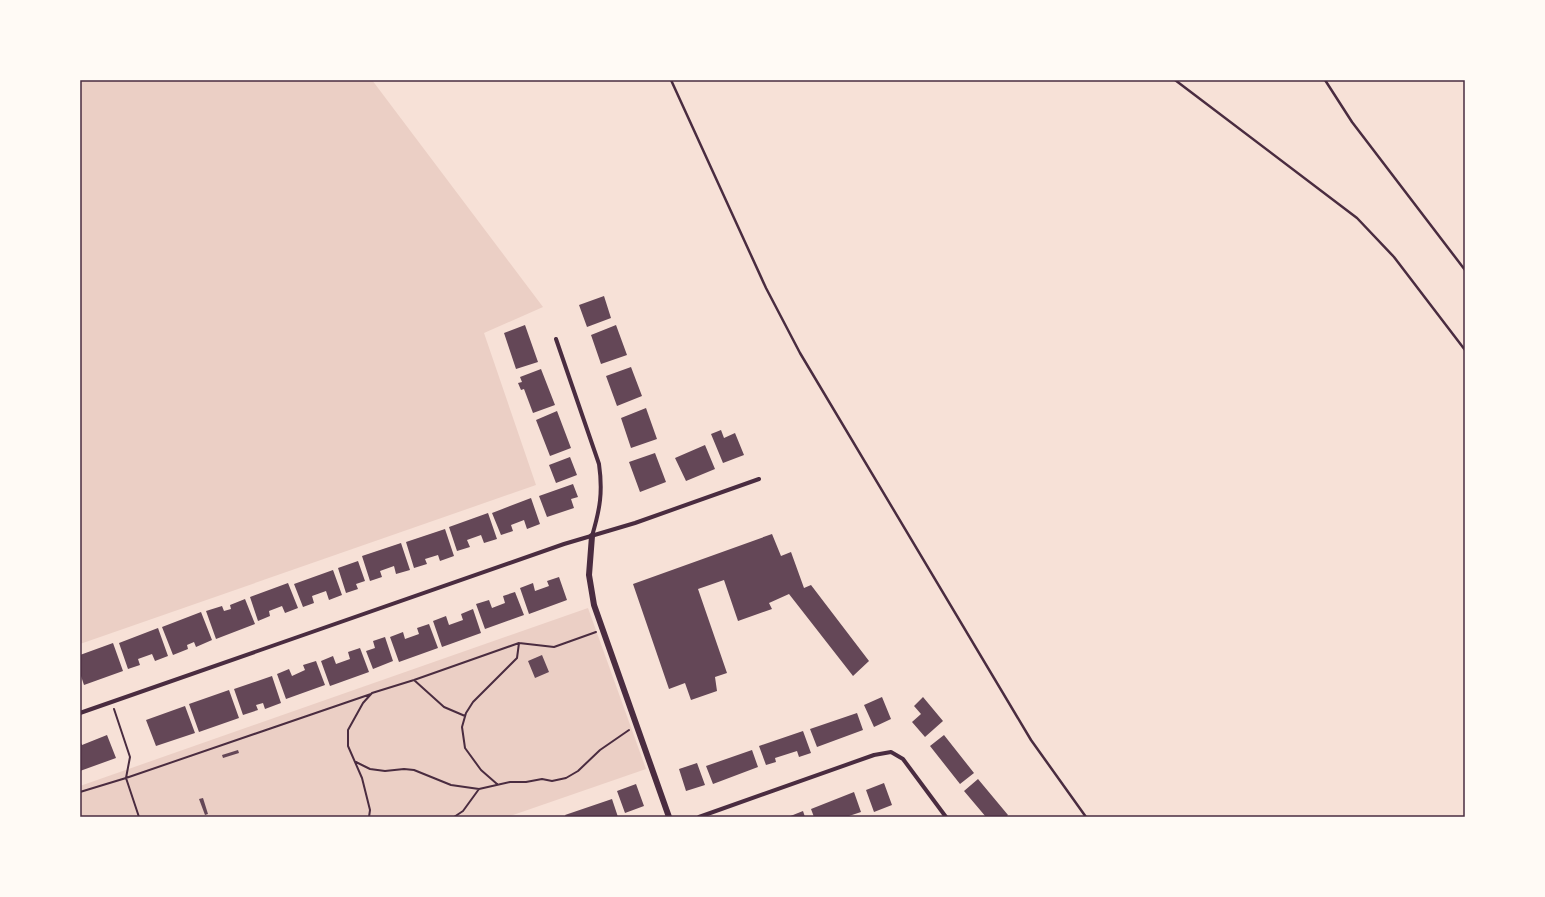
<svg xmlns="http://www.w3.org/2000/svg" width="1545" height="897" font-family="Jost,sans-serif">
	<style>
		.green { fill: #ebcfc5 }
		.building { fill: #644757 }
		.lines { fill: none; stroke-linecap: round; stroke-linejoin: round }
		.path { stroke: #4a2c40; stroke-width: 2 }
		.service { stroke: #4a2c40; stroke-width: 2.5 }
		.minor { stroke: #4a2c40; stroke-width: 4 }
		.tertiary { stroke: #4a2c40; stroke-width: 6 }
		.neatline { fill: none; stroke: #4a2c40; stroke-width: 1.5 }
	</style>
	<rect width="100%" height="100%" fill="#f7e1d7"/>
	<path class="green" d="M80 80H372L543 307 484 333 536 485 80 644Z
		M588 608 646 769 507 817H80V786Z"/>
	<path class="building" d="M604 296 611 318 587 327 579 305Z
		M525 325 538 362 516 369 504 333Z
		M616 325 627 355 601 364 591 335Z
		M631 367 642 396 617 406 606 376Z
		M541 369 555 405 533 413 524 389 521 390 518 383 522 382 520 377Z
		M646 408 657 439 631 448 621 418Z
		M557 411 571 448 550 456 536 420Z
		M721 430 724 438 735 433 744 455 723 463 711 434Z
		M705 445 715 469 686 481 675 458Z
		M655 453 666 482 640 492 629 462Z
		M570 457 577 475 556 483 549 465Z
		M573 484 578 497 571 499 574 508 547 517 539 496Z
		M531 498 540 524 527 529 524 520 511 525 513 531 501 535 492 513Z
		M488 513 497 539 484 543 481 535 467 540 470 547 457 551 449 527Z
		M445 529 454 556 440 561 438 555 425 559 427 564 414 568 406 542Z
		M772 534 781 556 791 552 804 588 811 585 869 661 853 676 789 594 769 603 772 609 738 621 724 580 698 589 727 673 715 677 717 691 691 700 685 683 669 689 633 584Z
		M401 543 410 570 396 574 394 566 380 571 382 577 370 581 362 556Z
		M358 561 365 581 356 584 358 589 346 593 338 568Z
		M333 570 342 595 329 600 326 591 312 596 314 603 303 607 294 584Z
		M559 577 567 600 529 614 520 588 533 583 535 591 549 586 547 581Z
		M288 583 298 608 285 613 282 606 269 611 270 616 258 621 250 597Z
		M515 592 524 615 485 629 476 604 489 600 492 608 505 603 503 596Z
		M245 599 255 624 216 639 206 611 222 606 224 611 231 609 230 605Z
		M473 609 481 633 442 647 433 621 446 616 449 625 463 620 461 614Z
		M201 612 212 640 196 647 194 642 187 645 188 649 173 655 162 627Z
		M429 624 438 648 399 662 390 637 403 632 405 639 419 634 417 628Z
		M158 628 168 656 155 661 152 654 138 659 140 665 128 669 119 643Z
		M385 637 393 661 373 669 366 651 375 648 373 641Z
		M113 643 123 671 84 685 80 673V655Z
		M360 648 369 672 330 686 321 661 333 656 336 664 350 659 348 652Z
		M542 655 549 672 535 678 528 661Z
		M316 661 325 685 286 699 277 674 289 669 292 676 305 670 303 665Z
		M272 676 281 703 265 709 263 703 256 705 258 710 243 715 234 689Z
		M229 690 239 718 199 732 189 704Z
		M882 697 891 719 874 727 864 705Z
		M923 697 943 721 925 737 912 722 921 714 914 706Z
		M185 706 195 733 156 746 146 720Z
		M857 713 863 730 817 747 810 729Z
		M803 731 811 753 799 757 797 751 775 758 776 762 766 765 759 746Z
		M107 735 116 758 80 771V741L82 745Z
		M944 735 974 773 960 784 930 746Z
		M238 750 239 753 223 758 222 755Z
		M752 750 758 767 713 784 706 766Z
		M697 763 705 785 686 791 679 769Z
		M978 779 1008 815 1006 817H986L964 791Z
		M884 783 892 805 874 812 866 790Z
		M636 784 644 806 625 813 617 791Z
		M854 792 861 812 846 817H814L811 809Z
		M203 798 208 814 205 815 199 799Z
		M612 799 618 817H566L565 815Z
		M803 811 805 817H788Z"/>
	<g class="lines">
		<path class="path" d="M414 680 444 707 465 716
			M114 709 130 757 126 778 139 817
			M356 762 370 769 385 771 404 769 414 770 451 785 479 789
			M497 784 481 770 465 748 462 727 466 713 473 702 517 658 519 643
			M80 792 126 778 371 694
			M369 817 370 810 362 778 348 746V730L363 703 372 693 414 680 519 643 554 647 596 632
			M454 817 463 811 479 789 510 782H526L542 779 552 781 566 778 578 771 600 750 629 730"/>
		<path class="service" d="M671 80 766 288 800 353 1031 740 1086 817
			M1175 80 1357 218 1394 257 1465 350
			M1325 80 1352 122 1465 270"/>
		<path class="minor" d="M556 339 599 464C603 492 600 509 592 536
			M80 713 564 544 635 523 759 479
			M699 817 874 755 891 752 903 759 946 817"/>
		<path class="tertiary" d="M592 536 589 575 594 605 669 817"/>
	</g>
	<rect width="1545" height="897" fill="none" stroke="#fffaf5" stroke-width="162"/>
	<rect x="81" y="81" width="1383" height="735" class="neatline"/>
</svg>
